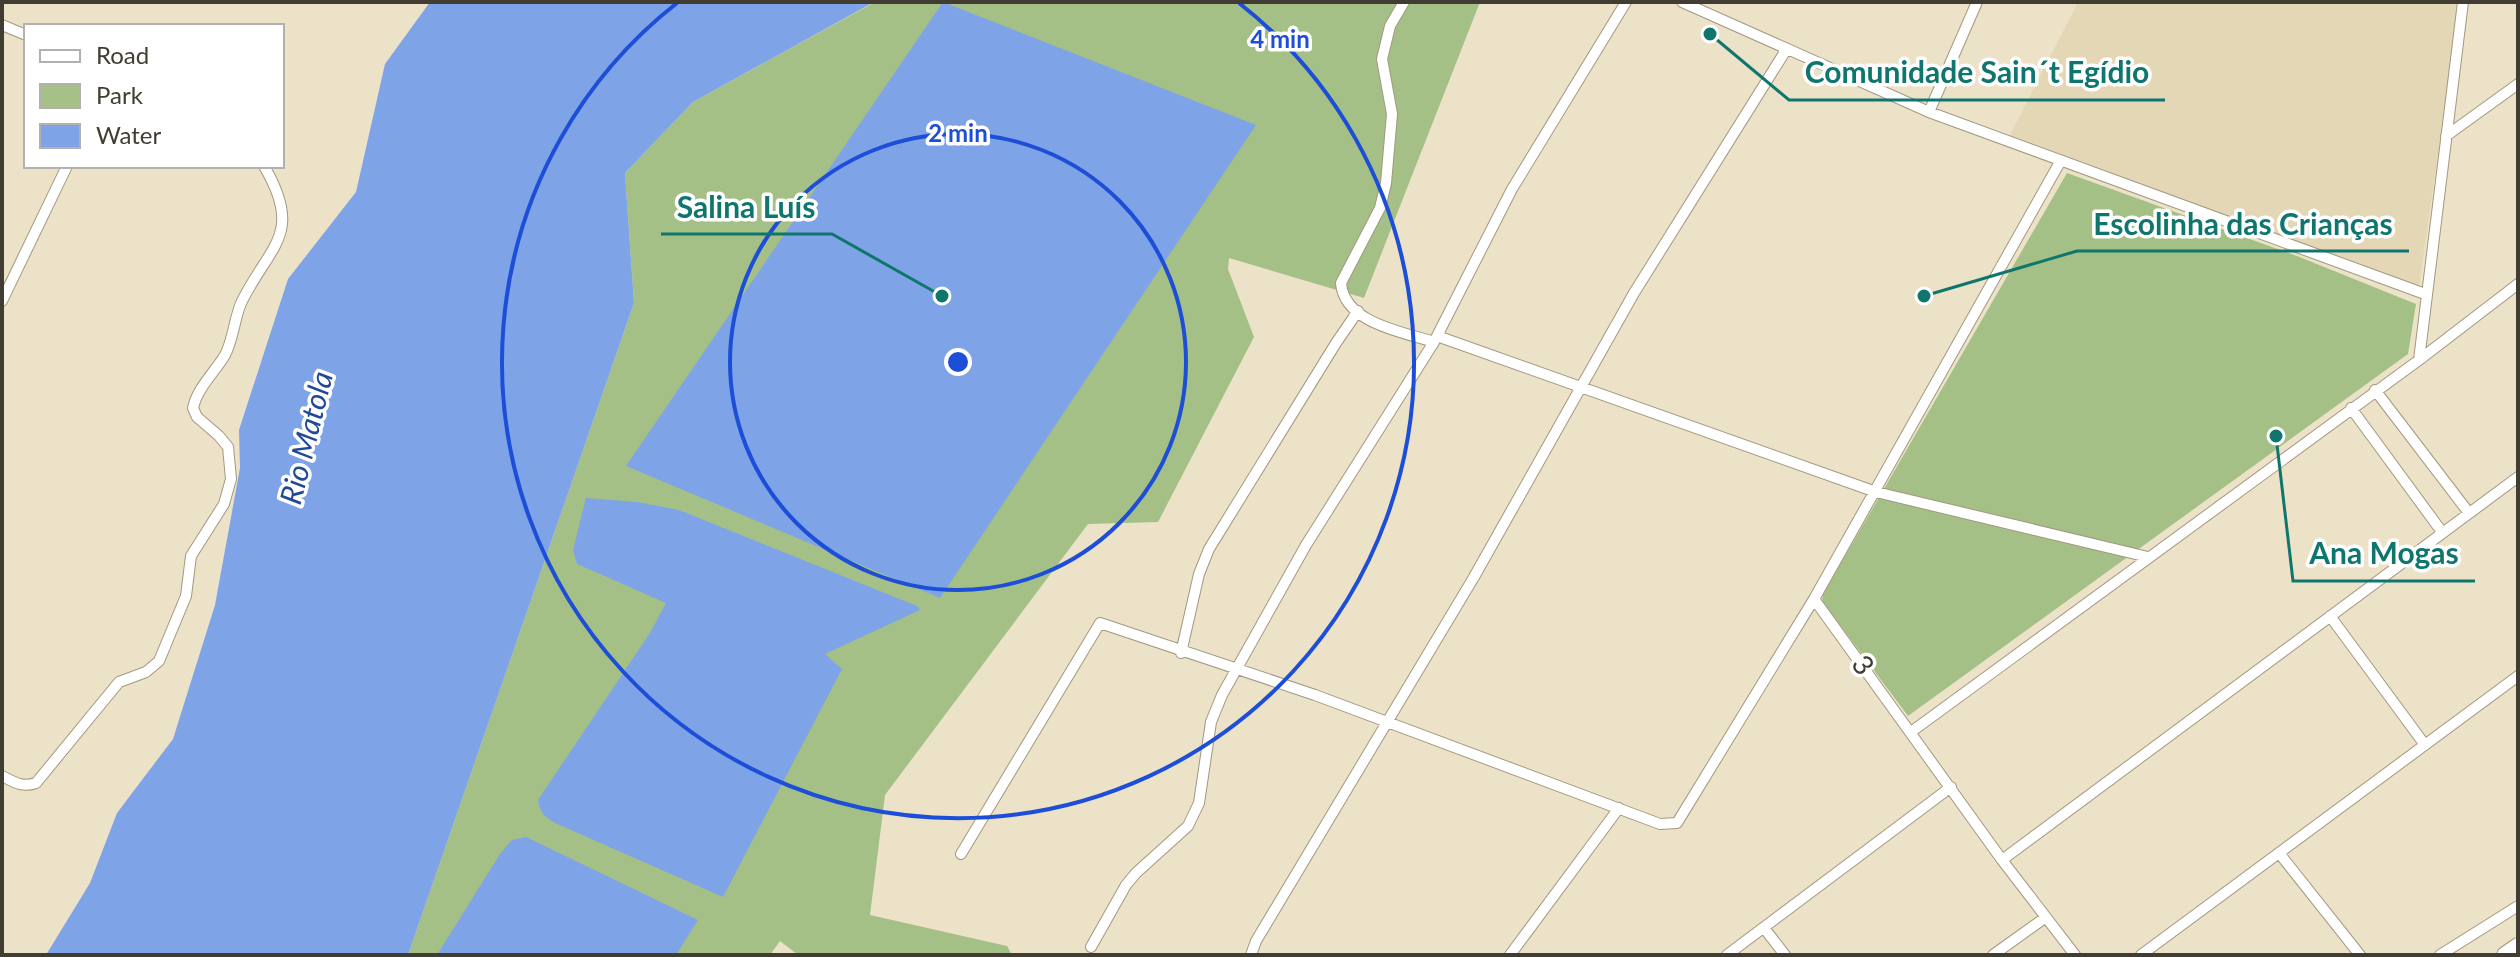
<svg xmlns="http://www.w3.org/2000/svg" width="2520" height="957" font-family="Lato,sans-serif">
	<style>
		.built { fill: #e4d7b6 }
		.green { fill: #a5c086 }
		.water { fill: #7ea3e6 }
		.lines { fill: none; stroke-linecap: round; stroke-linejoin: round }
		.street-casing { stroke: #a29880; stroke-width: 12 }
		.primary-casing { stroke: #a29880; stroke-width: 18 }
		.street { stroke: #fff; stroke-width: 10 }
		.primary { stroke: #fff; stroke-width: 16 }
		.ring { fill: none; stroke: #1d4ed8; stroke-width: 4 }
		.labels { text-anchor: middle; stroke-width: 7; stroke-linejoin: round; paint-order: stroke }
		.street-label { font-size: 28px; fill: #413d32; stroke: #fff }
		.water-label { font-size: 30px; font-style: italic; fill: #214997; stroke: #fff }
		.centre { fill: #1d4ed8; stroke: #fff; stroke-width: 4 }
		.ring-label { font-size: 24px; text-anchor: middle; font-weight: bold; fill: #1d4ed8; stroke: #fff; stroke-width: 7; stroke-linejoin: round; paint-order: stroke }
		.leader { fill: none; stroke: #0f766e; stroke-width: 3 }
		.callout-dot { fill: #0f766e; stroke: #fff; stroke-width: 3 }
		.callout-label { font-size: 30px; text-anchor: middle; font-weight: bold; fill: #0f766e; stroke: #fff; stroke-width: 7; stroke-linejoin: round; paint-order: stroke }
	</style>
	<rect width="100%" height="100%" fill="#ece2c8"/>
	<path class="built" d="M2078 2H2460L2419 286 2009 137Z"/>
	<path class="green" d="M875 2H1480L1364 298 1229 258 1228 269 1254 337 1158 522 1088 524 885 795 870 915 1007 946 1012 955H798L780 941 770 955H408L634 303 625 173 693 102Z
		M2067 173 2297 256 2416 304 2408 354 1908 716 1822 601 1823 594Z"/>
	<path class="water" d="M430 2H874L693 102 625 173 634 303 408 955H46L90 883 117 813 173 739 215 605 240 468 239 430 288 279 356 192 385 64Z
		M943 2 1256 125 940 598 626 466Z
		M586 498 637 502 679 510 917 606 920 610 825 654 842 669 723 897 555 823C545 817 540 813 538 800L650 633 666 603 577 564 573 550Z
		M526 837 698 920 676 955H437L500 854 512 840Z"/>
	<g class="lines">
		<defs>
			<path id="street" d="M1404 2 1390 26 1382 59 1392 114 1386 183 1380 208 1341 283C1344 323 1403 332 1434 342
				M1682 2 1929 112 2425 294
				M2 25 26 35
				M1929 112 1977 2
				M2446 136 2518 84
				M2 301 67 166
				M1437 336 1876 492 2148 557
				M2419 360 2463 2
				M2375 390 2469 513
				M2351 408 2442 532
				M1814 599 2002 860 2075 955
				M2330 616 2425 745
				M1181 653 1199 574 1209 549 1336 343 1358 311
				M1911 732 2419 360 2518 284
				M2 776C14 782 22 788 36 783L119 682 146 672 159 661 186 596 191 556 224 504 231 479 228 447 219 436 197 417 193 408C197 388 215 372 225 355 234 338 234 318 242 301 270 245 304 234 264 166
				M2279 853 2360 955
				M961 854 1100 623 1315 695 1660 824 1677 823 1814 599 2060 162
				M2002 860 2518 477
				M1764 928 1785 955
				M1091 947 1126 885 1136 873 1188 826 1199 803 1211 722 1222 695 1306 545 1434 342 1512 189 1626 2
				M1251 955 1256 941 1474 577 1634 293 1786 50
				M1510 955 1619 808
				M1727 955 1951 787
				M1993 955 2046 917
				M2141 955 2518 676
				M2440 955 2518 906"/>
			<path id="primary" d="M2505 955 2518 946"/>
		</defs>
		<use href="#street" class="street-casing"/>
		<use href="#primary" class="primary-casing"/>
		<use href="#street" class="street"/>
		<use href="#primary" class="primary"/>
	</g>
	<g class="ring">
		<circle cx="958" cy="362" r="228"/>
		<path d="M1239 3A456 456 0 1 1 677 3"/>
	</g>
	<g class="labels">
		<g class="street-label">
			<text transform="translate(1863 665) rotate(54)" y="10">3</text>
		</g>
		<g class="water-label">
			<text transform="translate(307 438) rotate(-76)" y="10">Rio Matola</text>
		</g>
	</g>
	<circle cx="958" cy="362" r="12" class="centre"/>
	<g class="ring-label">
		<text x="1280" y="48">4 min</text>
		<text x="958" y="142">2 min</text>
	</g>
	<path class="leader" d="M1710 34L1789 100H2165M942 296L832 234H661M1924 296L2077 251H2409M2276 436L2293 581H2475"/>
	<g class="callout-dot">
		<circle cx="1710" cy="34" r="8"/>
		<circle cx="942" cy="296" r="8"/>
		<circle cx="1924" cy="296" r="8"/>
		<circle cx="2276" cy="436" r="8"/>
	</g>
	<g class="callout-label">
		<text x="1977" y="83">Comunidade Sain´t Egídio</text>
		<text x="746" y="218">Salina Luís</text>
		<text x="2243" y="235">Escolinha das Crianças</text>
		<text x="2384" y="564">Ana Mogas</text>
	</g>
	<rect width="2520" height="957" fill="none" stroke="#413d32" stroke-width="8"/>
	<rect x="24" y="24" width="260" height="144" fill="#ffffff" stroke="#b3b1ad" stroke-width="2"/>
	<rect x="40" y="50" width="40" height="12" fill="#ffffff" stroke="#b3b1ad" stroke-width="2"/>
	<text x="96" y="64" font-size="24" fill="#413d32">Road</text>
	<rect x="40" y="84" width="40" height="24" fill="#a5c086" stroke="#b3b1ad" stroke-width="2"/>
	<text x="96" y="104" font-size="24" fill="#413d32">Park</text>
	<rect x="40" y="124" width="40" height="24" fill="#7ea3e6" stroke="#b3b1ad" stroke-width="2"/>
	<text x="96" y="144" font-size="24" fill="#413d32">Water</text>
</svg>
